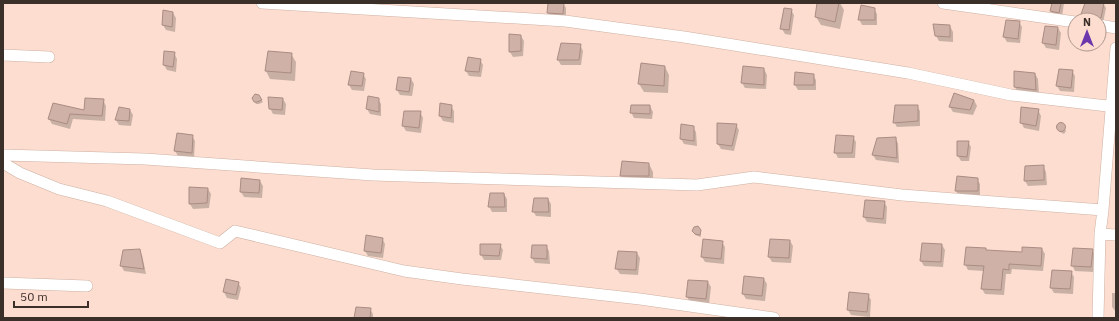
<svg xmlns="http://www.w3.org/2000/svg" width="1119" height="321" font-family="'IBM Plex Sans',sans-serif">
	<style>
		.shadow { fill: #0003 }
		.building { fill: #d0b1a7; stroke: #aa8c83 }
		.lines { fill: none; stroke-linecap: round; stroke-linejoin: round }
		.street-casing { stroke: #ceb1a3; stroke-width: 12 }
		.street { stroke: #fff; stroke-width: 11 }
	</style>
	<rect width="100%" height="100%" fill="#fcddcf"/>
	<path class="shadow" d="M549 3H563L566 8V19L551 18 548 13Z
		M818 3H840L844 10 840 29 821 25 816 17Z
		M1053 3H1064L1062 17 1054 16 1051 11Z
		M1086 3H1103L1106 8 1103 23 1099 20H1083L1082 17Z
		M874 9 877 14V25H862L859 19Z
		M791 10 794 15 791 35 785 34 782 29Z
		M173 13 176 18 175 32 166 30 163 25Z
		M1019 22 1022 27 1020 43 1007 42 1004 37Z
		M950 26 953 32V42L939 41 936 36Z
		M1058 28 1061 33 1059 50 1046 48 1043 43Z
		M521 36 524 41 523 56 513 57 510 52Z
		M561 44 580 45 583 51 581 65H561L558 60Z
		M269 52 291 54 296 62 295 81 270 79 266 71Z
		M174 53 177 59 176 72 167 70 164 65Z
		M480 60 483 65 481 77 469 76 466 71Z
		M665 67 669 75 668 93 644 92 639 84Z
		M764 69 767 75 766 89 745 88 742 83Z
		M1072 71 1075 76 1074 92 1060 91 1057 86Z
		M1015 72 1035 74 1038 79 1039 95 1018 93 1015 87Z
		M363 74 366 79 364 91 352 90 349 85Z
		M813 75 816 80V90H798L795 85Z
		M411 79 414 84 412 96 400 95 397 90Z
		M257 95 263 102 259 104H256L253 99Z
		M283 99 286 104 285 115 273 114 270 108Z
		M378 99 381 104V116L370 114 367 109Z
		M103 100 106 106 105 121 73 119 70 129 52 124 49 119 53 105 84 111Z
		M974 100 977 106 973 115 953 112 950 107Z
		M451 106 454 111V123L443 121 440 116Z
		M650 106 653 112 652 119 634 118 631 112Z
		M917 106 920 111V126L897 127 894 122Z
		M130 110 133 115 131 126 119 125 116 120Z
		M1038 110 1041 116 1039 131 1024 128 1021 122Z
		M420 112 423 118 421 133 406 131 403 126Z
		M1061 124H1063L1066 131 1064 134 1060 132 1058 130V127Z
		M718 125H736L739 130 734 151 721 149 718 144Z
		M693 127 696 132 697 146 684 144 681 139Z
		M178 134 192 136 195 141 194 158 178 156 175 151Z
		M853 137 856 142 855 158H838L835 152Z
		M895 138 898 143 899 163 876 160 873 155 878 139Z
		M968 142 971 147 969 161H961L958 156Z
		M649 164 653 172V184L626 183 621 175Z
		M1043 166 1046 172 1047 185 1028 186 1025 181Z
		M958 178 977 179 980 184V196H959L956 191Z
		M242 179 260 181 263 186 262 198 244 197 241 192Z
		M208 189 211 194 209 208 193 209 190 204Z
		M504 194 507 199V212H492L489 206Z
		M548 199 551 204V217L536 216 533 211Z
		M866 201 884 202 887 207 886 224 867 222 864 217Z
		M700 231 701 237 695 235 694 232Z
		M382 238 385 244 383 258 368 256 365 251Z
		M704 241 722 242 725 247 724 264 705 262 702 257Z
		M790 241 793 246 791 263 772 262 769 257Z
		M500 245 503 250 501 260H484L481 255Z
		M942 245 945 250 943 267 924 266 921 261Z
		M533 246H546L549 251 550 264 535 263 532 258Z
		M985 249 987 251 1023 253 1042 249 1045 254 1043 271 1012 269 1011 274H1006L1004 295 985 294 982 289 984 271 968 270 965 264Z
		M139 250 142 255 146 274 124 271 121 265Z
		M1092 250 1095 255 1094 272 1075 271 1072 265Z
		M637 253 640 258 638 275 620 274 616 268Z
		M1071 272 1074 277 1073 294 1054 293 1051 288Z
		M764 279 767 284 765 301 746 299 743 294Z
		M226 280 238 282 241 288 238 300 227 298 224 292Z
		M689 281 708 282 711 287 709 304 690 302 687 297Z
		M1112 293H1116V312L1112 307Z
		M850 294 868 295 871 300 870 317 851 315 848 310Z
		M370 309 373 314V318H355Z"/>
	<path class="building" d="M548 3H564L563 14 547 13Z
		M817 3H839L835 22 815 17Z
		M1052 3H1061L1059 13 1050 11Z
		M1085 3H1104L1101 18 1080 17Z
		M861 5 875 8V20H858Z
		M784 8 792 9 789 30 780 29Z
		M163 10 173 12 172 27 162 25Z
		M1006 20 1020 21 1018 39 1003 37Z
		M933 24 950 25V37L935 36Z
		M1045 26 1058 27 1056 45 1042 43Z
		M509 34 521 35V51L509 52Z
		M561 43 581 44 579 60H557Z
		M164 51 175 52 173 67 163 65Z
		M268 51 292 53 291 73 265 71Z
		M468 57 481 59 479 72 465 71Z
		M641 63 665 66 664 86 638 84Z
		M743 66 764 68V85L741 83Z
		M1059 69 1073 70 1071 88 1056 86Z
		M351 71 364 73 362 86 348 85Z
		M1014 71 1035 73 1036 90 1014 87Z
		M795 72 814 74V85H794Z
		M398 77 411 78 409 92 396 90Z
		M954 93 974 100 970 110 949 107Z
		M255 94 259 95 262 100 257 102H254L252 98Z
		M368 96 379 98V112L366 109Z
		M268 97 283 98 282 110 269 109Z
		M85 98 104 99 102 116 70 114 67 124 48 119 53 103 84 110Z
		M440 103 452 105 451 118 439 116Z
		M631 105H650V114L630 113Z
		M895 105H918V121L893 123Z
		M119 107 130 109 129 121 115 120Z
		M1021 107 1039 109 1036 126 1020 123Z
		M404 111H421L419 128 402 126Z
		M1056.5 127a4.5 4.5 0 1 1 9 0a4.5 4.5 0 1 1-9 0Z
		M717 123 737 124 732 146 717 144Z
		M681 124 694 126V141L680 139Z
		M177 133 193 135 192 153 174 151Z
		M836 135 854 136 852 153H834Z
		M896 137 897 158 872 155 877 138Z
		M957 141H969L967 157 957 156Z
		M622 161 649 163V176H620Z
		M1044 165V180L1024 181 1025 166Z
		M957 176 978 178V191H955Z
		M241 178 260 180 259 193 240 192Z
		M189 187 208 188 207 203 189 204Z
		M490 193H504L505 207H488Z
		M534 198H548L549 212H532Z
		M865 200 885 201 883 219 863 217Z
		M698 226 701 230 700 235 695 234 692 231 694 227Z
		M366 235 383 238 381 253 364 251Z
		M703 239 723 241 721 259 701 257Z
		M770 239 790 240 789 258 768 257Z
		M922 243 942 244 941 262 920 261Z
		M480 244H501L499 256 480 255Z
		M532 245H547V259L531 258Z
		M966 247 986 248V250L1022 252V247L1042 248 1041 266 1009 264V270L1003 269 1001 290 981 289 984 266 964 265Z
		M1073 248 1093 249 1091 267 1071 266Z
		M140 249 144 269 120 266 123 250Z
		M618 251 637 252 636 270 615 269Z
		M1052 270 1072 271 1070 289 1050 288Z
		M744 276 764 278 762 296 742 294Z
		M226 279 239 282 236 295 223 292Z
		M688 280 708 281 706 299 686 297Z
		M849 292 869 294 867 312 847 310Z
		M356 307 371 308 370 318H354Z"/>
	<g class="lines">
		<defs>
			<path id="street" d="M262 3 565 21 684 37 908 73 1011 95 1116 107
				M943 3 1075 22
				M1099 25 1116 28
				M3 55 49 57
				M3 155 145 159 373 175 697 185 754 177 902 195 1103 210
				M3 163 20 173 59 189 107 201 220 243 235 231 404 271 462 279 640 299 774 318
				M1100 234 1116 235
				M3 283 87 286
				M1098 318 1100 234 1103 210 1116 48"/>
		</defs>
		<use href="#street" class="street-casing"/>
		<use href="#street" class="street"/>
	</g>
	<rect width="1119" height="321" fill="none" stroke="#3b2f2a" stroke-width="8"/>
	<g transform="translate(1087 32)"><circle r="19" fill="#fcddcf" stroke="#af978d"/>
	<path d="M0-3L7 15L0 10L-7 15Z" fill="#6c36ad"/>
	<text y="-6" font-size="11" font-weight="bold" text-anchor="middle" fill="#3b2f2a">N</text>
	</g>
	<path d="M14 301v6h74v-6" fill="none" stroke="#3b2f2a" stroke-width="2"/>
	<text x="20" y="301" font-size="12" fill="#3b2f2a" stroke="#fcddcf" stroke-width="3" paint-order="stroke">50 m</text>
</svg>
